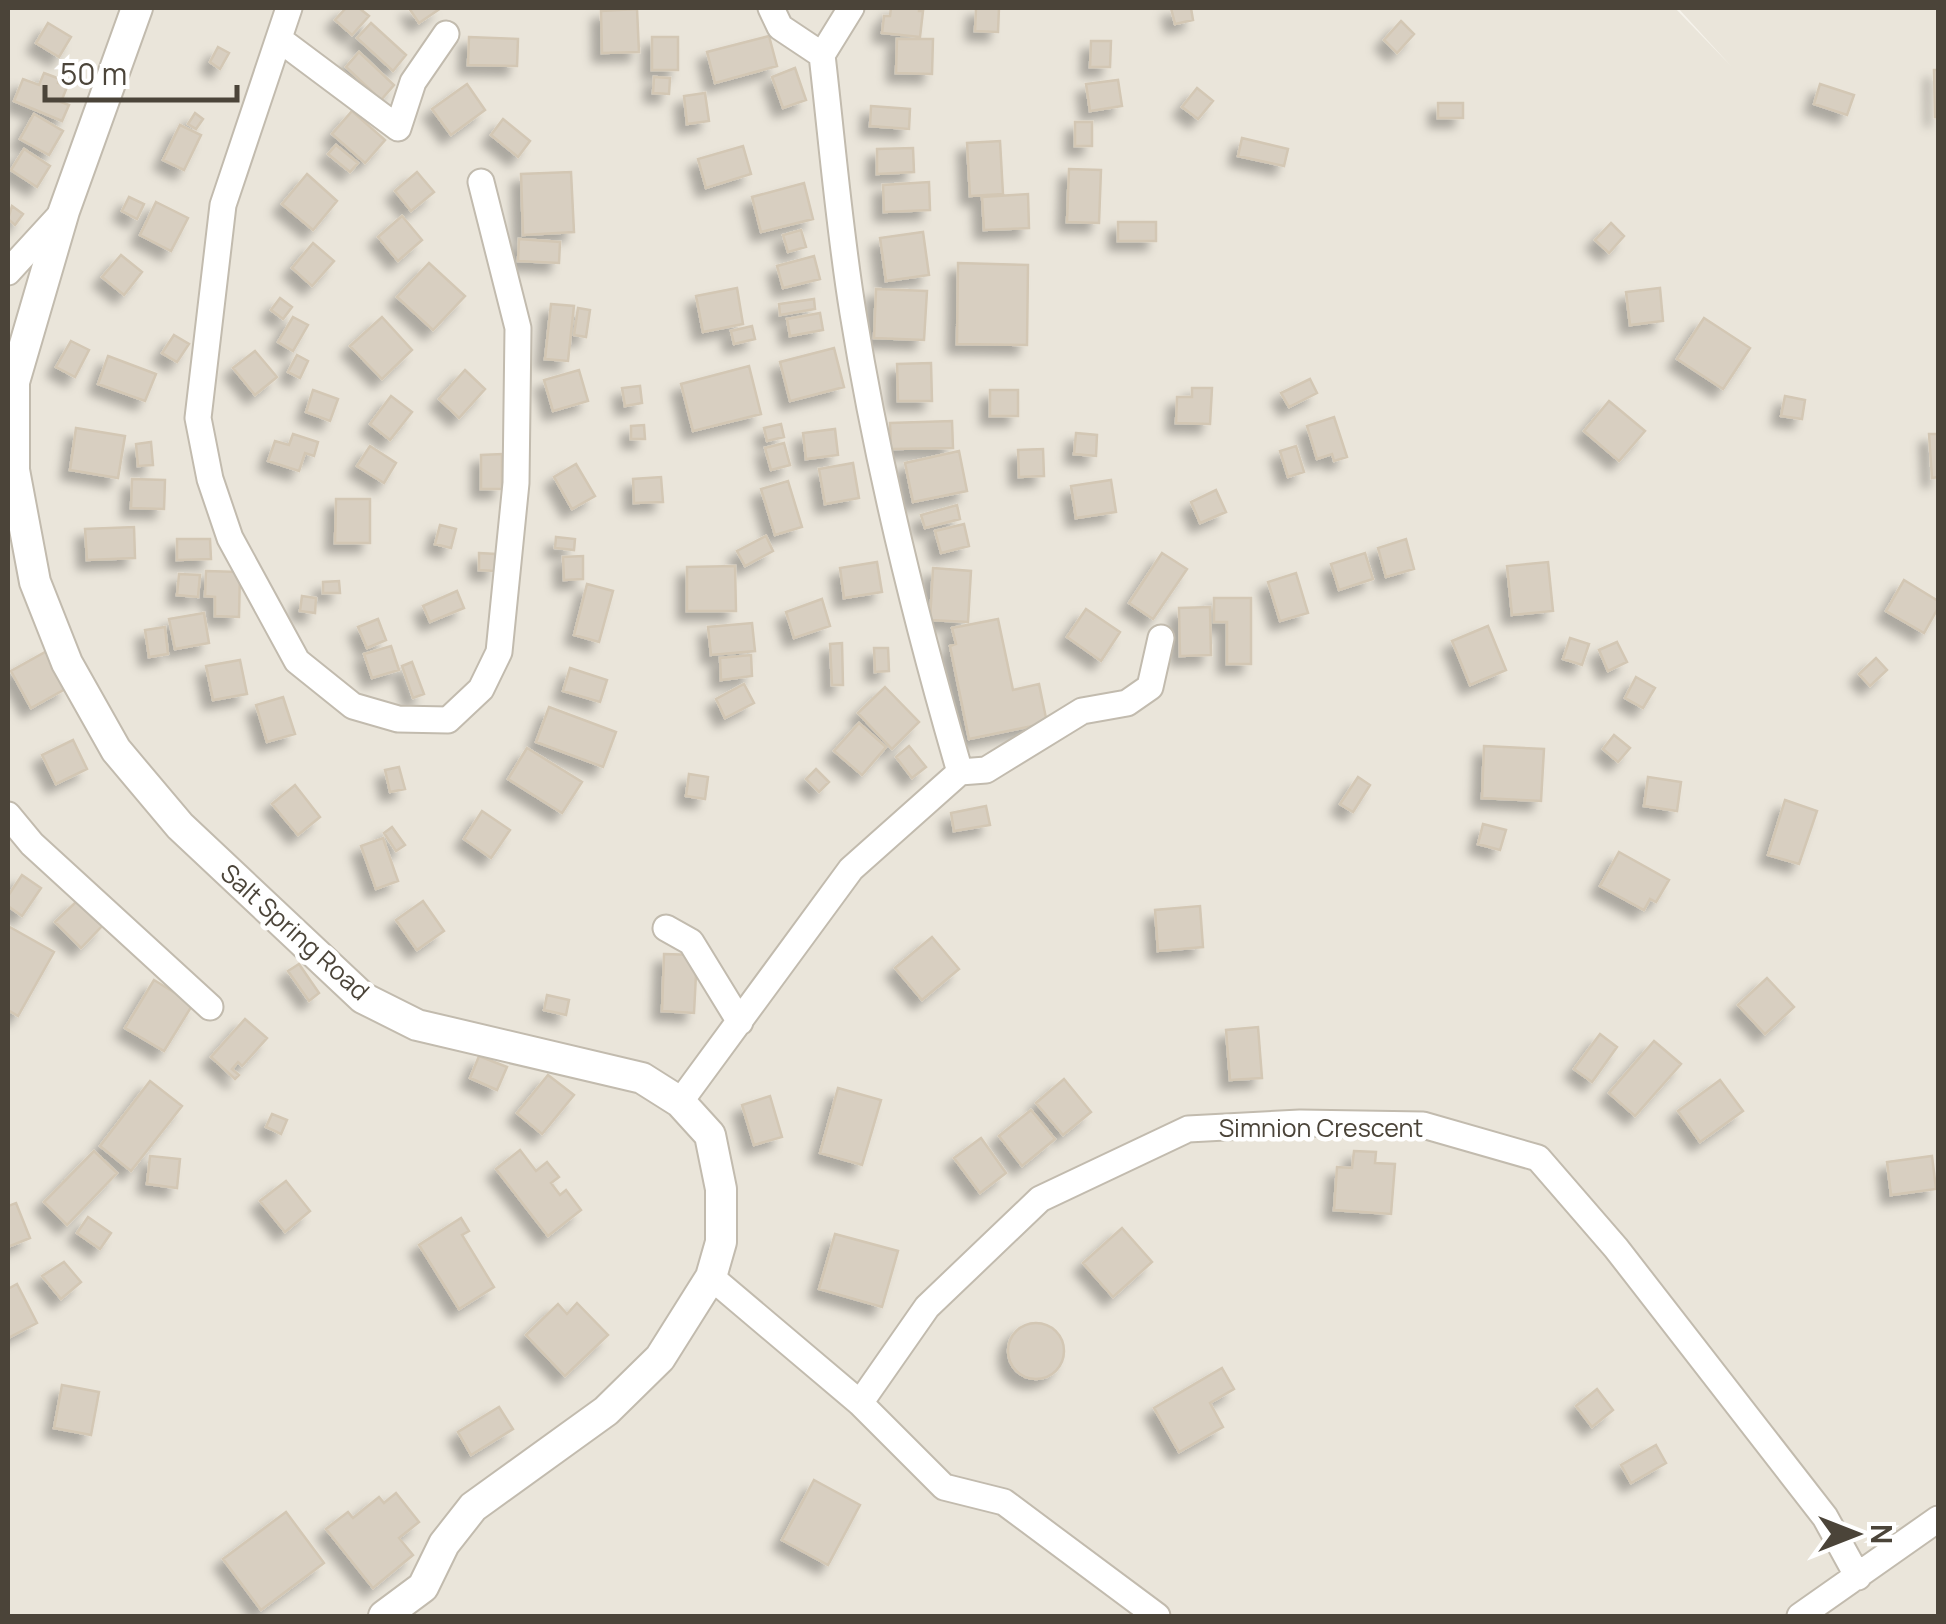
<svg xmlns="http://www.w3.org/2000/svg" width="1946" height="1624" font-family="Manrope,sans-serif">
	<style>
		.residential { fill: #eae5da }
		.building { fill: #d8cfc1; stroke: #d3c7b4; stroke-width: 2.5; filter: url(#shadow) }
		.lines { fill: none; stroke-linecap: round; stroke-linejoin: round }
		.minor-casing { stroke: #c2bbae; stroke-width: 29 }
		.tertiary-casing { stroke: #c2bbae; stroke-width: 34 }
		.minor { stroke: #fff; stroke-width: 25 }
		.tertiary { stroke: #fff; stroke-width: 30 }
		.labels { text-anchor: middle; stroke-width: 9; stroke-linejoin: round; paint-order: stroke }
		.street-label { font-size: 25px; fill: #4b4439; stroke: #fff }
	</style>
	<defs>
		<filter id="shadow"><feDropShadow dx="-9" dy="9" stdDeviation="5" flood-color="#0004"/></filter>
	</defs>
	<rect width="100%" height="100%" fill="#f6f3ec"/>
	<path class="residential" d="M8 8H1675L1731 66 1678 8H1938V1616H8Z"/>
	<path class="building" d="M346 8H359L369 16 352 35 335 20Z
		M409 8H441L419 23Z
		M891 8H919V11H923L920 37 882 33 884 16H890Z
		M976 8H999L998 32 975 31Z
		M1171 8H1191L1193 20 1175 24Z
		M637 9 639 52 602 53 601 11Z
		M1401 21 1414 34 1397 53 1384 40Z
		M48 23 71 37 59 57 36 43Z
		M371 23 406 55 393 71 357 38Z
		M769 36 777 66 715 83 707 52Z
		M469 37 518 39 517 66 468 65Z
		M652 37H678V70H652Z
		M897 39H933L932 74 896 73Z
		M1091 41H1111L1110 67H1090Z
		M218 47 229 53 220 69 210 62Z
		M359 52 394 85 381 100 346 67Z
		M795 68 806 100 783 108 772 77Z
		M1934 70H1938V117H1935Z
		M44 73 60 79 58 83 67 87 61 102 69 105 62 121 14 101 23 79 39 85Z
		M654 77 670 78 669 94 653 93Z
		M1118 80 1122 106 1090 111 1086 84Z
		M467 84 485 110 451 135 432 109Z
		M1820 84 1854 95 1847 115 1814 104Z
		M1197 88 1213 101 1198 119 1182 107Z
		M705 93 709 121 687 124 684 96Z
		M1438 103H1463V118H1438Z
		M871 106 910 109 909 129 870 126Z
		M352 111 385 140 365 163 332 134Z
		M195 113 203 119 196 129 188 124Z
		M34 114 63 131 49 155 20 139Z
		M503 119 530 141 518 157 491 135Z
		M1075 122H1092V146H1075Z
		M180 125 201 135 184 170 163 160Z
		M1242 138 1288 149 1284 166 1238 156Z
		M1000 141 1003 194 970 196 967 143Z
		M336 145 358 163 350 172 328 154Z
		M743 146 751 174 706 188 698 159Z
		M913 148 914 172 877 174V149Z
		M24 149 50 166 37 187 11 170Z
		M1069 169 1101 170 1099 223 1067 222Z
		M417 172 434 192 411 211 395 191Z
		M571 172 574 232 523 235 521 174Z
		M307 174 337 201 313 230 282 204Z
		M929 182 930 210 884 212 883 185Z
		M804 183 813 219 761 232 752 197Z
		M1028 194 1029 228 984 230 982 197Z
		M129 197 144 204 137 219 122 211Z
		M156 202 188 218 171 251 140 235Z
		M12 206 23 214 15 225 8 219Z
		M402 216 422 240 398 261 378 237Z
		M1118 222H1156V241H1118Z
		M1611 223 1624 236 1609 253 1595 240Z
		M801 230 806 247 788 252 783 235Z
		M923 232 929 275 886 281 880 238Z
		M519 239 560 242 559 263 518 261Z
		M313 243 334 261 312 286 292 268Z
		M121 255 142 272 124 295 102 277Z
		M814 256 820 279 783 288 777 266Z
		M429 263 465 296 433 330 397 297Z
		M958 263 1028 265 1027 345 957 344Z
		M737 288 743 324 703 332 696 296Z
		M1660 288 1663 321 1630 325 1626 292Z
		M876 289 927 291 924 340 874 338Z
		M280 298 292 307 283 319 271 310Z
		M814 299 815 309 780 315 779 304Z
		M551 304 574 306 568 361 545 359Z
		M578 308 590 310 586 337 574 335Z
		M820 313 823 330 790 336 787 319Z
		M293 317 308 325 293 351 278 342Z
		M382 317 412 350 382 379 350 346Z
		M1704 318 1750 348 1723 389 1677 359Z
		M752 326 755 339 734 344 731 331Z
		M174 335 189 344 177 362 162 353Z
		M71 341 89 350 75 377 56 367Z
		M834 348 844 387 790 401 780 362Z
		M255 351 277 377 255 395 233 368Z
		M297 355 308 361 300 378 288 372Z
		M108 356 156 374 145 401 98 384Z
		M931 363 932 401H898L897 364Z
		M749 366 761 414 693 431 681 384Z
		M465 370 485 389 459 418 439 399Z
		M579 370 588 401 553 411 544 380Z
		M1310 379 1317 393 1289 407 1281 393Z
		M640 386 642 403 625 406 622 388Z
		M1192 388H1212L1210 424 1176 423 1177 397H1192Z
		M313 390 338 399 330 421 306 412Z
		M990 390H1018V416H990Z
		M391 396 412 412 390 440 370 424Z
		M1785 396 1805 400 1802 419 1781 416Z
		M1609 401 1645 431 1619 461 1584 431Z
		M1334 417 1347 457 1334 461 1332 454 1317 459 1307 426Z
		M952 421 953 448 891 449 890 423Z
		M781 424 784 437 767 441 764 428Z
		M644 425 645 439H631V426Z
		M76 428 125 436 118 478 70 470Z
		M835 429 838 455 806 459 803 433Z
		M1076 433 1097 435 1096 456 1074 454Z
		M293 434 318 442 314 456 305 453 299 471 268 461 275 441 289 445Z
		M1929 434H1938V477L1932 478Z
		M151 442 153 465 138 466 136 444Z
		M784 443 790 465 771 470 765 448Z
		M370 446 396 463 384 483 357 466Z
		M1296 446 1304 472 1288 477 1280 451Z
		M1043 449 1044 476 1019 477 1018 450Z
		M959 451 967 491 913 502 905 463Z
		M502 454V489H481V455Z
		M853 463 859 498 825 504 819 469Z
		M576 464 595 496 572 509 554 477Z
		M661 477 663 502 634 503 633 479Z
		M132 479 165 480 164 509 131 508Z
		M1111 480 1116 512 1076 518 1071 486Z
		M788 481 802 527 775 535 761 489Z
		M1216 490 1226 512 1200 523 1191 502Z
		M336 499H370V543H335Z
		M957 505 960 519 925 528 921 515Z
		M964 524 969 546 941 553 935 531Z
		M440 525 456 529 451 548 435 544Z
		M134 527 135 558 87 560 85 529Z
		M766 536 773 551 745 566 737 551Z
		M556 537 575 539 574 550 555 548Z
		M177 539H210L211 559 177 560Z
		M1406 539 1414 569 1386 577 1378 548Z
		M479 553 496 554 495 571 479 570Z
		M1162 553 1187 569 1153 619 1129 603Z
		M1365 553 1373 579 1339 590 1331 564Z
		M583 556V579L564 580 563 557Z
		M877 562 882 592 844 598 840 568Z
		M1548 562 1553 611 1512 615 1507 566Z
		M735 566 736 611H687V567Z
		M933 568 971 571 968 622 930 620Z
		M206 571 240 572 239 617 215 616V597L205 596Z
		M1296 573 1308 613 1280 621 1268 582Z
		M179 574 200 575 198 597 177 595Z
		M1904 580 1938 601V608L1924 633 1886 611Z
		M339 581 340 593H323V582Z
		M587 584 613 591 599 642 574 635Z
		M457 591 464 608 430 622 423 606Z
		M302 596 316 598 315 613 300 611Z
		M1214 598H1251V664H1227V622H1214Z
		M822 599 830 626 794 638 786 612Z
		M1210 607 1211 655 1180 656 1179 608Z
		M1086 609 1120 632 1101 661 1067 637Z
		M204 613 209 643 175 649 169 619Z
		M378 619 386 640 367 648 358 627Z
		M998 619 1013 690 1039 684 1047 723 969 739 950 646 956 644 952 628Z
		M752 623 755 651 711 655 708 627Z
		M1488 626 1506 670 1470 685 1452 641Z
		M165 627 168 654 149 657 145 630Z
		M1570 638 1589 644 1582 665 1563 659Z
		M1617 642 1627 662 1608 671 1599 650Z
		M842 643 843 685H832L830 644Z
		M391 646 399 670 372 678 364 654Z
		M874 648H888L889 671 875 672Z
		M47 651 67 688 31 708 11 671Z
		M751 655 752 676 721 680 720 658Z
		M1876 658 1887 670 1870 686 1859 674Z
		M240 660 247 694 213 700 206 666Z
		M412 662 424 694 413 698 402 666Z
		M570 668 607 680 600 702 563 691Z
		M1636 677 1655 688 1643 708 1625 698Z
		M744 684 754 703 725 718 716 699Z
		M885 687 919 722 892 749 858 713Z
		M283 697 295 734 267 742 256 705Z
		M549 707 616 732 603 767 536 742Z
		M859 723 886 747 862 775 834 751Z
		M1614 735 1630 748 1618 762 1603 749Z
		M73 740 87 769 56 784 42 755Z
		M909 746 926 767 912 778 896 757Z
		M1484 746 1544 749 1541 801 1482 798Z
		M527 748 582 782 562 813 508 779Z
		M399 767 405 789 390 792 385 770Z
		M816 769 829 782 819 792 806 779Z
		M689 774 708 777 705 799 686 796Z
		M1358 777 1370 785 1353 812 1340 804Z
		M1648 777 1681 782 1677 811 1644 806Z
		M295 785 320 817 298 835 272 804Z
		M1785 800 1817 811 1799 864 1768 855Z
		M986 806 990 825 954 831 951 813Z
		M482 811 510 830 491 858 464 839Z
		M1483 824 1506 830 1500 850 1478 844Z
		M392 827 405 845 396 851 384 833Z
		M383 838 398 881 376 889 361 846Z
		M1619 852 1669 880 1656 902 1650 899 1644 910 1600 886Z
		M22 875 41 888 22 916 8 906V896Z
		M78 900 103 925 81 948 55 922Z
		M423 901 444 931 417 950 396 920Z
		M1200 906 1203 947 1158 951 1155 910Z
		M8 926 54 952 18 1016 8 1010Z
		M932 937 959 969 922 1000 895 968Z
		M664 954 697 955 694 1013 662 1011Z
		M299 964 319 993 309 1001 288 971Z
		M1767 978 1794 1007 1765 1034 1738 1005Z
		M154 980 193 1004 164 1051 125 1028Z
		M547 995 569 1000 566 1015 544 1010Z
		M245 1019 267 1038 242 1066 238 1062 232 1069 239 1075 235 1079 211 1057Z
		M1258 1027 1262 1078 1230 1080 1226 1030Z
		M1600 1034 1617 1047 1592 1082 1574 1069Z
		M1654 1041 1681 1064 1635 1116 1609 1093Z
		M479 1056 507 1067 497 1090 470 1078Z
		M548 1075 574 1095 542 1134 517 1113Z
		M1064 1079 1091 1112 1063 1135 1036 1103Z
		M1720 1080 1743 1111 1700 1142 1678 1111Z
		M150 1081 182 1106 131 1171 100 1146Z
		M838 1088 881 1100 862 1165 820 1153Z
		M770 1096 782 1137 754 1145 742 1105Z
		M1031 1110 1055 1139 1022 1166 999 1136Z
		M272 1114 287 1120 281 1134 266 1127Z
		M981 1138 1006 1173 980 1193 954 1158Z
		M520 1150 536 1171 547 1162 559 1177 551 1183 560 1195 566 1190 581 1210 548 1236 496 1169Z
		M94 1151 117 1173 67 1225 44 1202Z
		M1354 1151 1376 1152 1375 1163 1395 1164 1391 1214 1334 1210 1337 1167 1352 1168Z
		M150 1156 180 1159 177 1188 147 1184Z
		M1932 1156 1936 1189 1891 1195 1887 1162Z
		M286 1181 310 1211 285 1232 260 1201Z
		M16 1203 30 1238 8 1247V1206Z
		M88 1217 111 1233 100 1249 77 1233Z
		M461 1218 469 1231 462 1235 494 1287 459 1309 419 1245Z
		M1122 1228 1152 1262 1113 1297 1083 1263Z
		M835 1234 898 1251 882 1307 819 1289Z
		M64 1262 81 1282 61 1299 42 1276Z
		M17 1284 37 1323 8 1338V1289Z
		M577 1303 608 1335 565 1376 526 1335 558 1304 567 1314Z
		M1008 1351a28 28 0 1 1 56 0a28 28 0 1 1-56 0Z
		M1222 1368 1234 1389 1210 1403 1223 1427 1179 1452 1154 1408Z
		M62 1385 99 1392 91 1435 54 1428Z
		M1597 1389 1613 1410 1592 1427 1576 1406Z
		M499 1407 513 1429 471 1455 458 1432Z
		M1656 1445 1666 1463 1631 1483 1621 1465Z
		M814 1480 860 1505 828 1565 782 1540Z
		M396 1493 419 1522 399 1538 413 1555 373 1588 326 1529 348 1512 353 1518 379 1497 384 1503Z
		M286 1512 324 1563 261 1610 223 1559Z"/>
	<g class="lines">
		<defs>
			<path id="minor" d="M289 8 223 205 198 418 210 479 230 538 297 661 353 706 398 719 448 720 481 689 499 652 516 483 518 328 481 182
				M279 39 398 128 413 82 446 34
				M822 55 851 8
				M8 272 64 211
				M960 772 986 770 1082 711 1127 703 1150 687 1161 638
				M8 815 32 844 210 1007
				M666 928 691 942 740 1022
				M680 1102 851 869 960 772C916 621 878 468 853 313 839 228 832 141 822 55L780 27 771 8
				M711 1277 860 1403 944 1487 1004 1502 1157 1616
				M860 1403 927 1307 1040 1199 1188 1129 1300 1123 1423 1125 1538 1158 1616 1248 1825 1517 1858 1577
				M1800 1616 1938 1519"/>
			<path id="tertiary" d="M137 8 64 211 14 382V470L35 582 67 663 116 750 180 826 363 998 417 1025 642 1078 680 1102 710 1135 721 1189V1242L711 1277 660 1358 606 1411 473 1507 444 1544 423 1587 384 1616"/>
		</defs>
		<use href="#minor" class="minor-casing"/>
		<use href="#tertiary" class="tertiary-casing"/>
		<use href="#minor" class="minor"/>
		<use href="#tertiary" class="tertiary"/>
	</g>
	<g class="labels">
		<g class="street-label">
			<text transform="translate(295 932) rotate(42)" y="9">Salt Spring Road</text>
			<text x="1321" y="1137">Simnion Crescent</text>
		</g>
	</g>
	<rect width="1946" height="1624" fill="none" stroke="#4b4439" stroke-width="20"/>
	<g transform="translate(1856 1534) rotate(90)" stroke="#ffffff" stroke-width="8" paint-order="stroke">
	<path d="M0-8L18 38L0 25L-18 38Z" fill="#4b4439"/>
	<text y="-15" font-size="28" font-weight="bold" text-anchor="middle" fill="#4b4439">N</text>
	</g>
	<path d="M45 85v15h192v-15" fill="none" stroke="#4b4439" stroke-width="5"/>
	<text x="60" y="85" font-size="30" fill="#4b4439" stroke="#ffffff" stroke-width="8" paint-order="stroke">50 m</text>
</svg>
